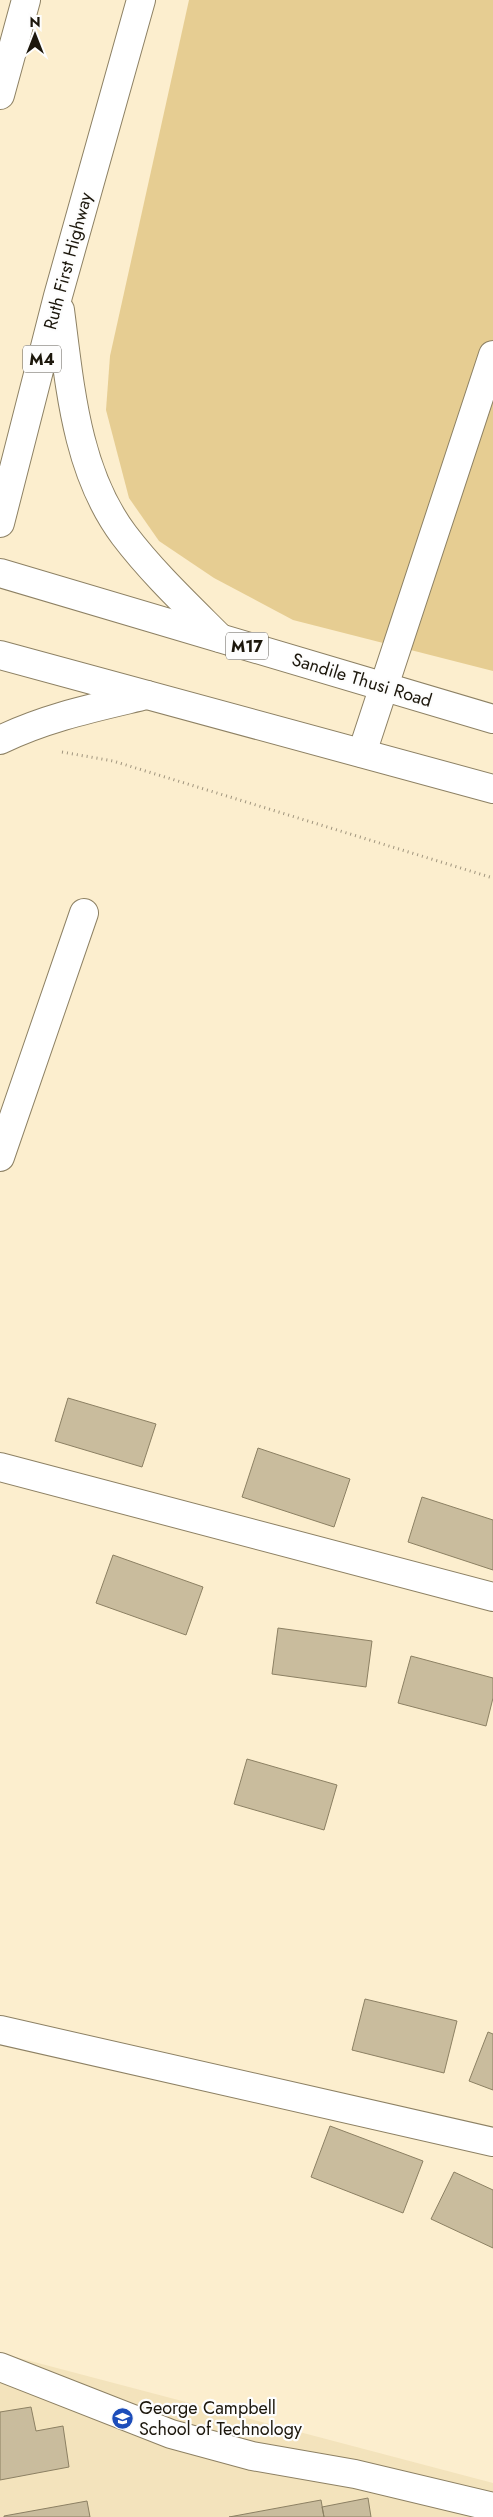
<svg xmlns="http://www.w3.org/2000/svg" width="493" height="2517" font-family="Jost,sans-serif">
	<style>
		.built { fill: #f3e3bc }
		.green { fill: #e6cd92 }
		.building { fill: #c9bc9d; stroke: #8c8063 }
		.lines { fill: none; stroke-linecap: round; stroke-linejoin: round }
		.minor-casing { stroke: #8d8164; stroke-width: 30 }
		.major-casing { stroke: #8d8164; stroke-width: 30 }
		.highway-casing { stroke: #8d8164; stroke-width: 30 }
		.path { stroke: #a0957e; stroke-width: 3; stroke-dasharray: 1 4; stroke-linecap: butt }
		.minor { stroke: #fff; stroke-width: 28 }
		.major { stroke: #fff; stroke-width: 28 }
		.highway { stroke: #fff; stroke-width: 28 }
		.labels { text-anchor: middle; stroke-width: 4.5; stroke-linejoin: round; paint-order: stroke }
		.shield { fill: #fdfdfd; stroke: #605c54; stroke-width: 1 }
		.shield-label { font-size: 16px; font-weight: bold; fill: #1c170c }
		.street-label { font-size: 18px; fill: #1c170c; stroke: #fdfdfd }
		.poi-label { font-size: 18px; fill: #1c170c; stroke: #fdfdfd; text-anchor: start }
	</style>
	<rect width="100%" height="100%" fill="#fceece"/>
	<path class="built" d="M0 2353 493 2483V2517H0Z"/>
	<path class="green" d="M189 0H493V671L293 620 214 578 159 541 129 498 106 410 110 356Z"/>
	<path class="building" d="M68 1398 156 1424 142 1467 55 1441Z
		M258 1448 350 1479 334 1527 242 1497Z
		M422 1497 493 1520V1570L408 1542Z
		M113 1555 203 1587 186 1635 96 1603Z
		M278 1628 372 1641 366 1687 272 1674Z
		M411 1656 493 1678V1698L486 1726 398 1703Z
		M247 1759 337 1785 324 1830 234 1804Z
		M365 1999 457 2021 444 2073 352 2050Z
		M488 2032 493 2034V2090L469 2081Z
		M330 2126 423 2161 403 2213 311 2177Z
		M454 2172 493 2190V2248L431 2219Z
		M31 2407 36 2431 63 2426 69 2467 0 2480V2412Z
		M368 2498 371 2517H324L322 2507Z
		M321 2500 324 2517H229Z
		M87 2501 90 2517H4V2516Z"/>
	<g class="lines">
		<defs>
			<path id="minor" d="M362 753 493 355
				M0 1157 84 913
				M0 1467 493 1597
				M0 2030 493 2142
				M0 2367 171 2434 252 2456 355 2474 493 2507"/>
			<path id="major" d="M0 573 493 719
				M0 655 493 789"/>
			<path id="highway" d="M0 95 26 0
				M60 310C70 386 76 471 124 535 152 572 187 605 220 638
				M0 523 58 296 141 0
				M0 740C47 717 97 707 147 695"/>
		</defs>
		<use href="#minor" class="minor-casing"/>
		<use href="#major" class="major-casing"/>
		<use href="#highway" class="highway-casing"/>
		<path class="path" d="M62 752 113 761 493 878"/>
		<use href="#minor" class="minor"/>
		<use href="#major" class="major"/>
		<use href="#highway" class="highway"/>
	</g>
	<defs>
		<symbol id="school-disc" viewBox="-11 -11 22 22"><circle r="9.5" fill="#1c4dba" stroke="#fdfdfd"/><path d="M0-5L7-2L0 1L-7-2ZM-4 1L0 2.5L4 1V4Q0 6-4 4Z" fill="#fff"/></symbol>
	</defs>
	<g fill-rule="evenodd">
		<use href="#school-disc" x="110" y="2406" width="25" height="25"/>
	</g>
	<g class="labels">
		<g class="shield">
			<rect x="23" y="345.5" width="38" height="27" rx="4"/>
			<rect x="226" y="632.5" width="42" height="27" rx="4"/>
		</g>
		<g class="shield-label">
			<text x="42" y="365">M4</text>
			<text x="247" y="652">M17</text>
		</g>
		<g class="street-label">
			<text transform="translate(68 261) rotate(-75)" y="6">Ruth First Highway</text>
			<text transform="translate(362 680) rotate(17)" y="6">Sandile Thusi Road</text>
		</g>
		<g class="poi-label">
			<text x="139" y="2414">George Campbell<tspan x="139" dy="21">School of Technology</tspan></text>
		</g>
	</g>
	<g transform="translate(35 35)" stroke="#fdfdfd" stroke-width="4" paint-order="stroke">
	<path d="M0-4L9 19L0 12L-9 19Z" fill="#1c170c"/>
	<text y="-8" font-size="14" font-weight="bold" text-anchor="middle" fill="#1c170c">N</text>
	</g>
</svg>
